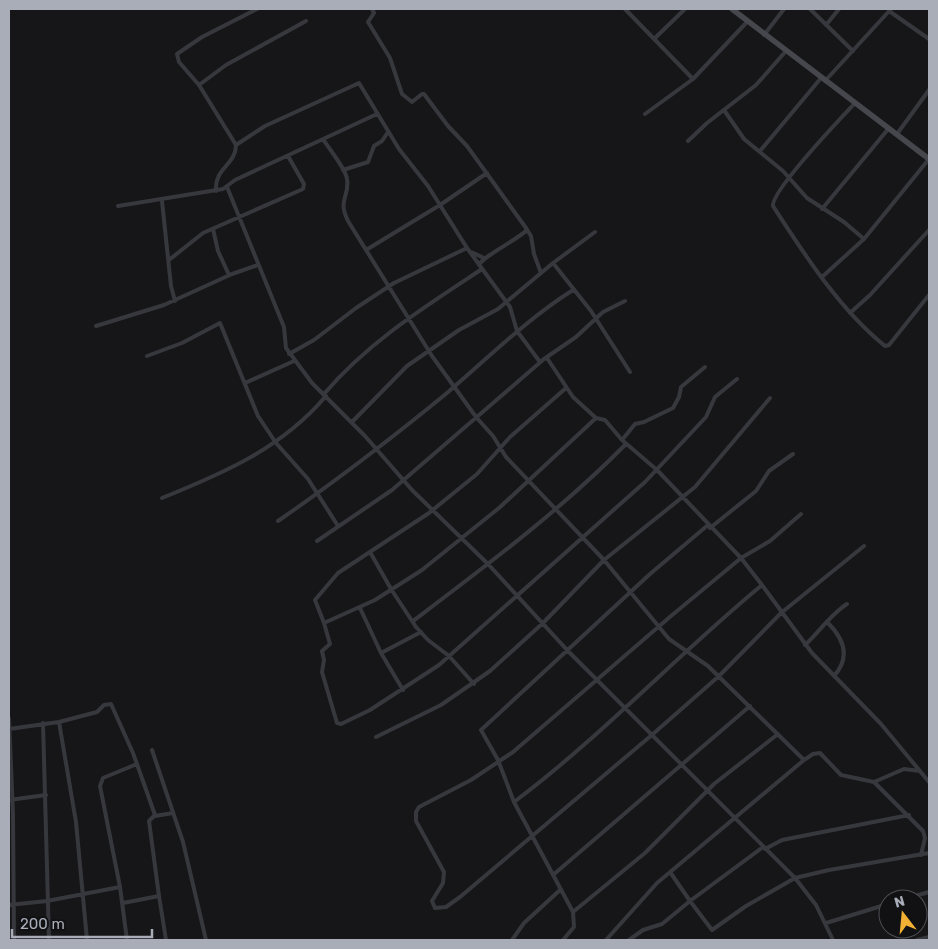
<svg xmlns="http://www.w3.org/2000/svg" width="938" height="949" font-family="Rubik,sans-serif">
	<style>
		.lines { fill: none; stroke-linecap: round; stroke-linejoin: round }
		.street { stroke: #37383d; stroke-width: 4 }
		.secondary { stroke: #45474d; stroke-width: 5.5 }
	</style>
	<rect width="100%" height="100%" fill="#161618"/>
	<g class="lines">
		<path class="street" d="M372 9 374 13 368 22 390 58 402 94 412 102 422 94H424L448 126 467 146 526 228 531 236 534 254 541 273
			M625 9 693 79
			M810 9 853 51
			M889 11 929 39
			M826 25 839 9
			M764 35 784 9
			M654 39 685 9
			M825 81 891 9
			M199 85 226 65 306 21
			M855 103C841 118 771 191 773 206 804 254 840 310 885 346L889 345 929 295
			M724 110 744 139 783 171 807 198 844 222 864 239
			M645 114 693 79 747 22
			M897 134 929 90
			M323 139C329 149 346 169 347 179 350 197 337 199 348 221L432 356 476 417 493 436 506 457 604 560 669 639 708 666 804 760 657 883 606 940
			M688 141 707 123 756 85 786 51
			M236 145 265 126 359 83 399 149 428 186 467 248 510 307 517 331 540 362
			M760 151 821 78
			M343 170 368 162 374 146 382 141 388 132
			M227 187 284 327 286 348 312 383 365 436 412 490 488 564 568 651 795 878 816 905 833 940
			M216 191C214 168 236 165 236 145L199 85 179 62 177 54 202 37 257 9
			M162 201 171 286 175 301
			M118 206 223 189 235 180 377 114
			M822 209 889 128
			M213 229 218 251 229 275
			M366 250 440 205 487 173
			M471 252 484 258
			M169 260 203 233 303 189 304 184 288 156
			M553 263 591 311 630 372
			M479 265C483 256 517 240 527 230
			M822 277 864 239 929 159
			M850 313 870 295 929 230
			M96 326 164 305 232 274 258 265
			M289 354 314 340 356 308 394 283 467 248
			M147 356 182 343 220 323 258 416 276 443 308 479 338 526
			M245 383 294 361
			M566 388 510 437 477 474 429 513 338 573 315 600 324 623 375 600 422 570 499 508 596 418
			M324 394C368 342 426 306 482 269
			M352 422 407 366 459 330 498 309 553 263 595 232
			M622 440 635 424 644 422 673 408 679 397 681 387 705 367
			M162 498C224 473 282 448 326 396
			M801 514 770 541 741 558 671 616 513 752 471 780 419 807 416 812V821L444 872 443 883 432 901 435 908 446 907 460 897 653 734 719 676 781 613 864 546
			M278 521C336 481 392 438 447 393 488 358 527 319 573 290
			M708 525 650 574 481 730 498 760 514 802 573 912 645 853 714 784 778 734
			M710 528 756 491 769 471 793 454
			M317 541 392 490 544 359 576 337 603 312 625 301
			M370 552 391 589 416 627 428 640 449 656 474 684
			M762 585 812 653 881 724 929 782
			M360 608 381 653 403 690
			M413 621C487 565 561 510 626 444
			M324 623 330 644 322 651 324 660 322 672 337 723 341 724 370 710 439 665 645 482 706 417 715 397 737 379
			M828 623C844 639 851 657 834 676
			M805 645C819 632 831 614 847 604
			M381 653 421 632
			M9 718 13 815 14 940
			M59 722 97 712 104 705 111 704 133 753 155 815 149 821 159 896
			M43 723 49 940
			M9 729 59 722 76 822 87 940
			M376 737 441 705 490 671 543 623 604 560 695 487 770 398
			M152 750 183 842 206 940
			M804 760 813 754 820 753 841 775 874 782 923 831 925 838 921 855
			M874 782 904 769 920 771
			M9 800 46 795
			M514 802C602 736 677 655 762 585L741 558 657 470 622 440 605 420 596 418 573 397 547 358
			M155 816 173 813
			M765 849 782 840 909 815
			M670 872 690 901 763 847
			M553 875 750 706
			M904 899 929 892
			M123 903 159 896 166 940
			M9 905 47 901 120 887
			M826 923 888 904
			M127 940 120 887 100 786 103 778 137 764
			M512 940 524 923 560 890
			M563 940 574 927 573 912
			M629 940 643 930 662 924 690 901 712 930 746 906 795 878 829 870 929 853
			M917 940 929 937"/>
		<path class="secondary" d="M732 9 929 159"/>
	</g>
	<rect width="938" height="949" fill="none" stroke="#a8adb8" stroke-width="20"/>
	<g transform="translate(903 914) rotate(344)"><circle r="24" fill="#111113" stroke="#4d4f55"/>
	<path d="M0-4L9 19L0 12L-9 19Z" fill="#f2b134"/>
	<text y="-8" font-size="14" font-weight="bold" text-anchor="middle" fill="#a8adb8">N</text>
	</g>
	<path d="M12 929v8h140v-8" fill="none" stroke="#a8adb8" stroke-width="2.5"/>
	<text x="20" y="929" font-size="15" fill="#a8adb8" stroke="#111113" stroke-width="4" paint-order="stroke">200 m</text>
</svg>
